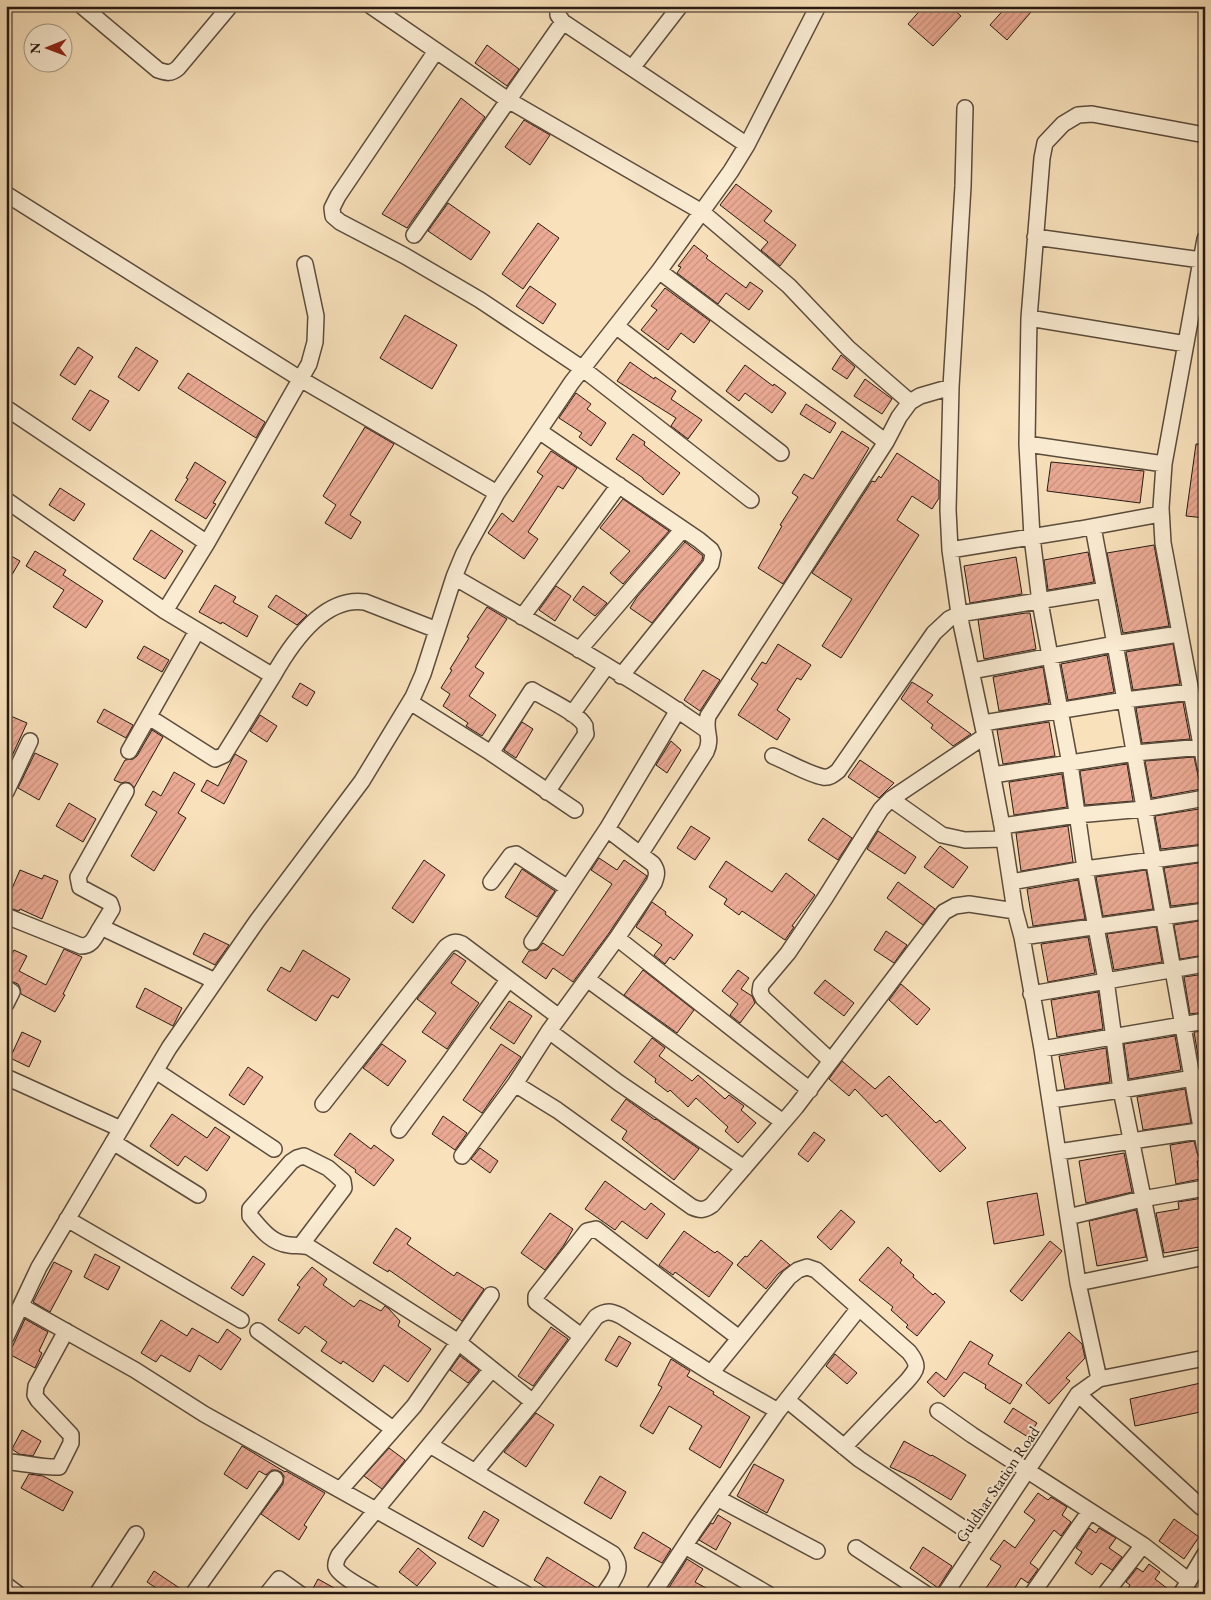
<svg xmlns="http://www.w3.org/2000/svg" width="1211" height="1600" font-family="'EB Garamond',serif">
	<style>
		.building { fill: url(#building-hatch); stroke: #271a12 }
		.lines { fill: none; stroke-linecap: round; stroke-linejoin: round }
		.minor-casing { stroke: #5b4c3c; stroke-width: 18 }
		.minor { stroke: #faecd3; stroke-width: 15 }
		.labels { text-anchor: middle; stroke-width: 4; stroke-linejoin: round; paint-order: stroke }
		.street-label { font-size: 16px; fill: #271a12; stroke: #faecd3 }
	</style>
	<defs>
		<pattern id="building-hatch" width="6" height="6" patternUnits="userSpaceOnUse" patternTransform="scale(1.25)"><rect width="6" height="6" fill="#ebaa94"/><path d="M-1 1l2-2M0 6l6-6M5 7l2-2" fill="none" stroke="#ca927f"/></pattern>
	</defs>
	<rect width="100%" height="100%" fill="#f8e1bb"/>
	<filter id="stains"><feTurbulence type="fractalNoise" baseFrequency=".004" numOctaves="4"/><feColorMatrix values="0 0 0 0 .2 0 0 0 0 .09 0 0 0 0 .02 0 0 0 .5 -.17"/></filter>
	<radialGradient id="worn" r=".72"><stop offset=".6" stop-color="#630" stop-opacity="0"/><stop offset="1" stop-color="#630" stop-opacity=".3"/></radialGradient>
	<path class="building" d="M924 6H950L961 16 933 46 908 24Z
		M1007 6H1025L1031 12 1007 40 990 25Z
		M487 45 519 69 507 86 475 63Z
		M461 98 485 117 407 228 382 214Z
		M524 120 550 135 530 165 505 147Z
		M736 184 772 211 764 221 796 245 780 266 761 250 768 242 720 205Z
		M448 203 490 232 471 260 428 231Z
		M538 223 559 238 523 289 502 274Z
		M694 245 708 256 706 258 746 288 750 282 763 291 749 310 726 293 718 304 677 273 681 267 678 266Z
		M530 286 556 304 543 324 516 306Z
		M665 288 710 321 694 343 681 333 668 350 641 330 657 310 651 306Z
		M405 315 457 345 432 389 380 358Z
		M78 347 93 357 75 385 60 375Z
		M136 347 158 361 139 391 118 377Z
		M841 355 855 367 847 379 832 369Z
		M630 362 654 379 655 377 676 391 671 399 702 420 688 439 671 426 676 418 617 381Z
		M745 365 773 386 774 384 786 393 772 413 745 393 739 401 726 391Z
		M188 373 265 422 256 438 178 388Z
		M865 379 892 399 882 414 854 396Z
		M90 390 109 401 90 431 72 419Z
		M576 393 591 404 587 409 606 423 591 446 579 437 582 433 559 418Z
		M806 404 836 423 830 433 800 414Z
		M365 427 394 444 350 515 361 522 351 539 325 523 336 505 323 496Z
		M842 431 869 448 856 470 783 584 758 568 782 526 780 525 798 497 792 493 804 474 813 479Z
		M633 434 645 442 644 445 680 473 663 495 643 479V478L616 459Z
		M1196 444H1205V518L1186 516Z
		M551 451 577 468 563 489 558 486 528 532 538 539 524 559 488 533 502 513 513 522 543 476 537 472Z
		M897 453 939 481V498L932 509 912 496 897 520 919 535 841 658 822 646 852 599 812 573 872 481 875 482 879 476 881 478Z
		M195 462 226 482 213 503 216 504 206 519 175 500 188 479 186 478Z
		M1051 462 1144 471 1140 503 1047 491Z
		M60 488 85 504 74 521 49 505Z
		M623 499 669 531 623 584 610 573 630 551 600 528Z
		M151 530 183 551 165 579 133 559Z
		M685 542 703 556 702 560 652 623 630 608 637 597Z
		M1154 545 1169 626 1123 633 1107 553Z
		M35 551 66 570 63 575 103 601 86 628 53 607 64 590 26 566Z
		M1088 552 1094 582 1048 590 1044 560Z
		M6 553 20 561 6 585Z
		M1016 557 1022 594 970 603 964 566Z
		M215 585 236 597 233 602 258 616 247 637 222 622 221 624 199 612Z
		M556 586 571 596 555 621 539 610Z
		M583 586 607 603 595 616 573 600Z
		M276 595 307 615 297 625 268 607Z
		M487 607 507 619 475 667 484 673 469 696 496 715 482 736 466 726 468 723 443 706 450 694 441 688 452 670 450 669 469 638 467 637Z
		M1026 613H1030L1036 649 984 659 978 620Z
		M778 644 811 665 801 680 797 678 777 710 790 719 777 740 738 715 758 684 751 679 762 662 766 664Z
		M1173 644 1180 684 1133 690 1126 652Z
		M144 646 169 660 162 672 137 658Z
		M1107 655 1114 692 1068 700 1061 664Z
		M1043 667 1049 703 999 711 993 677Z
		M703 670 720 680 700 711 684 700Z
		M912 682 933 695 927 702 971 734 953 746 931 728 933 725 901 699Z
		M300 683 315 692 307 706 292 697Z
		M1183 702 1190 739 1142 743 1136 708Z
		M104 709 133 725 126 738 97 722Z
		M6 714 27 723 6 769Z
		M260 715 277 726 267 742 250 731Z
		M522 722 533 729 516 758 504 750Z
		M1049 722 1055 756 1003 764 997 730Z
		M152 730 163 737 134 788 130 783 125 782 121 783 114 780 125 760 133 759 137 756Z
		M671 741 681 750 667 773 656 765Z
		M35 753 58 764 39 800 18 788Z
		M235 754 247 761 224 804 201 791 207 780 218 786Z
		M1194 757 1201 789 1152 798 1145 761Z
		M860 760 894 783 879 798 848 777Z
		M1127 764 1133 801 1085 805 1080 771Z
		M174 772 195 784 178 813 186 818 154 871 131 856 157 812 145 805 153 791 161 796Z
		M1062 774 1067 807 1014 815 1009 782Z
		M69 803 96 819 83 842 56 826Z
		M1205 808V844L1161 849 1155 816Z
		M823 818 852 838 838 860 808 840Z
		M691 826 710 838 695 860 677 848Z
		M1068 826 1073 862 1021 871 1016 833Z
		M878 831 916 857 905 874 867 849Z
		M940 846 968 867 953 888 924 867Z
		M599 858 617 870 624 860 647 876 609 933 573 982 553 968 546 979 522 962 529 951 537 950 543 943 563 956 612 884 591 870Z
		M424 860 445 875 413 923 392 908Z
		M726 861 772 892 786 873 815 895 792 926 794 927 785 940 742 911 739 915 724 904 727 899 709 887Z
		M1205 862V902L1171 906 1164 868Z
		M522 869 555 891 537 917 505 897Z
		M20 870 42 879 44 875 58 881 42 919 20 909 19 911 6 907V902Z
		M1146 870 1153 909 1103 916 1096 877Z
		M1078 880 1085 919 1033 926 1027 889Z
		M898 882 935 909 923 925 887 898Z
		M652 902 666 912 665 914 693 935 674 960 670 957 665 964 654 955 662 945 636 927Z
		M1205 920V955L1180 959 1174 925Z
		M1156 927 1162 962 1114 970 1107 934Z
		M886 931 907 945 894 963 874 950Z
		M204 933 229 945 215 965 193 954Z
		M1088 937 1095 973 1048 982 1041 944Z
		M64 949 82 957 63 994 65 995 55 1012 21 994 20 988 18 984 6 979V965L14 950 27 956 19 971 46 985Z
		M303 950 350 979 338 998 332 995 316 1021 267 990 281 967 290 972Z
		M454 953 466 961 451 983 479 1003 447 1049 422 1032 436 1013 417 999Z
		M643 970 694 1010 677 1033 624 995Z
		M738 970 749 978 741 989 752 996 755 1003 740 1023 730 1015 738 1004 722 991Z
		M1205 974V1012L1190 1014 1184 977Z
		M825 980 854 1003 844 1016 814 993Z
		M901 984 930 1009 917 1025 889 1000Z
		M145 988 182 1008 173 1026 136 1007Z
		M1098 992 1103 1029 1057 1037 1051 1000Z
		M509 1001 532 1016 514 1044 490 1028Z
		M1205 1031V1067H1200L1194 1032Z
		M22 1032 41 1041 29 1067 10 1058Z
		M1175 1036 1181 1070 1129 1079 1124 1044Z
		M652 1038 665 1048 659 1056 692 1081 698 1075 725 1099 729 1095 744 1106 741 1110 756 1123 738 1143 725 1131 728 1127 696 1098 688 1107 670 1090 668 1092 655 1082 656 1079 634 1062Z
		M382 1044 406 1061 388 1086 363 1068Z
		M501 1044 521 1057 482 1113 463 1100Z
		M1106 1048 1110 1082 1065 1089 1059 1056Z
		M842 1061 875 1089 889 1076 936 1123 940 1120 966 1148 940 1172 886 1114 882 1117 855 1089 849 1096 829 1079Z
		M248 1067 263 1077 244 1105 229 1095Z
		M1185 1089 1191 1123 1143 1130 1137 1097Z
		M626 1099 655 1120 656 1119 699 1149 674 1180 622 1139 627 1131 611 1120Z
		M172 1114 207 1138 215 1127 230 1137 207 1171 185 1156 178 1166 150 1146Z
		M443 1116 467 1133 455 1150 432 1134Z
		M814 1132 825 1140 808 1162 798 1154Z
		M350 1133 371 1149 374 1145 394 1160 374 1186 355 1172 356 1170 334 1155Z
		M1194 1141 1198 1156 1205 1159V1161H1197L1200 1179 1176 1184 1170 1145Z
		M480 1148 498 1161 490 1173 471 1159Z
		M1124 1153 1132 1192 1086 1203 1079 1161Z
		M605 1181 645 1210 651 1203 665 1214 647 1239 622 1221 615 1230 585 1209Z
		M1037 1193 1044 1235 994 1244 987 1202Z
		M1203 1198 1205 1211V1246L1164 1253 1156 1213 1179 1209 1178 1202Z
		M841 1210 855 1222 831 1250 817 1237Z
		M1136 1210 1146 1257 1097 1266 1089 1221Z
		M550 1213 573 1229 564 1245 545 1270 521 1253Z
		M396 1228 411 1238 407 1244 454 1276 457 1272 484 1289 462 1321 389 1270 388 1272 373 1263Z
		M684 1231 715 1253 717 1251 733 1263 709 1297 675 1272 673 1275 659 1265Z
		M761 1240 790 1265 778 1274 766 1289 737 1265 745 1256 747 1257Z
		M1050 1241 1062 1251 1022 1301 1010 1291Z
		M888 1247 902 1260 900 1263 914 1275 913 1277 933 1295 935 1293 945 1302 917 1336 906 1327 908 1325 891 1310 893 1307 859 1280Z
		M95 1254 120 1267 108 1290 84 1277Z
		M253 1256 265 1264 243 1296 231 1288Z
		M54 1262 72 1271 50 1312 33 1302Z
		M312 1267 327 1279 323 1285 354 1307 360 1300 381 1311 385 1306 388 1308 400 1321 398 1326 431 1349 408 1382 384 1365 373 1382 343 1361 341 1364 321 1351 327 1342 305 1326 299 1334 278 1320 300 1287 297 1285Z
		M25 1319 48 1332 39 1351 42 1353 35 1368 9 1354Z
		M161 1320 187 1336 192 1328 218 1343 227 1329 241 1339 221 1370 199 1355 190 1372 161 1355 156 1362 141 1353Z
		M551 1327 568 1339 533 1386 518 1376Z
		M1069 1332 1082 1344 1085 1358 1066 1378 1070 1381 1049 1404 1026 1383Z
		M619 1336 631 1343 617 1367 605 1360Z
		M970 1341 993 1355 988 1364 1022 1385 1010 1404 985 1388 986 1385 964 1372 944 1397 927 1382 936 1372 946 1380Z
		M835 1354 857 1373 847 1384 826 1366Z
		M460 1356 479 1370 468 1383 450 1370Z
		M671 1359 690 1371 687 1376 714 1392 713 1394 750 1417 720 1468 689 1449 702 1426 669 1406 653 1434 640 1426 662 1387 658 1385Z
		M1205 1382V1411L1135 1426 1130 1399Z
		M1013 1408 1037 1423 1028 1437 1004 1422Z
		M536 1413 554 1425 526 1467 504 1452Z
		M22 1430 41 1441 33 1456 19 1454 12 1449Z
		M904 1441 931 1456 932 1455 966 1475 951 1500 914 1478 890 1467Z
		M242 1446 285 1472 286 1471 325 1493 304 1525 307 1527 299 1540 261 1514 283 1484 284 1476 281 1472 276 1470H272L266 1475 259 1471 247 1489 224 1474Z
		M389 1448 405 1460 382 1489 364 1476Z
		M754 1464 784 1480 767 1513 737 1496Z
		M29 1474 43 1476 73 1492 63 1511 21 1488Z
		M600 1476 626 1492 611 1519 584 1503Z
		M1038 1493 1048 1500 1051 1497 1067 1507 1062 1515 1071 1522 1061 1536 1054 1530 1030 1563 1038 1569 1028 1583 1021 1578 1011 1594H982L1001 1566 990 1559 1004 1540 1015 1548 1035 1520 1024 1512Z
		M484 1511 499 1520 483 1547 468 1538Z
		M718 1515 731 1523 716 1550 699 1540 711 1523 713 1524Z
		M1174 1519 1199 1537 1184 1559 1159 1541Z
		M1089 1528 1096 1533 1099 1528 1116 1538 1109 1548 1122 1557 1112 1570 1101 1563 1092 1575 1075 1563 1082 1552 1076 1548Z
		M643 1532 671 1549 662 1563 634 1548Z
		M923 1547 952 1566 938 1588 910 1568Z
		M418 1548 436 1563 417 1586 399 1572Z
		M547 1557 597 1588 595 1594H556L534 1580Z
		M687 1559 703 1569 695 1582 717 1594H665Z
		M1149 1564 1160 1572 1155 1579 1172 1592V1594H1124L1130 1585 1126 1582 1137 1568 1143 1572Z
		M154 1571 184 1591V1594H165L147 1582Z
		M318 1579 345 1594H310Z"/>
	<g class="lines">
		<defs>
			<path id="minor" d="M82 6 158 70C167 73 171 74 178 68L230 6
				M371 6 508 100 702 212 789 286 848 348 910 402
				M558 6V15L563 22 747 145
				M436 51 338 196 332 208 333 216 340 222 405 256 480 300 583 369 751 500
				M632 68 680 6
				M965 108 963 186 951 387 948 510 950 550 959 614 985 736 1002 826 1015 911 1022 937 1042 1049 1078 1283 1099 1379
				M6 194 302 380 497 493
				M414 235 563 22
				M1035 237 1201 260
				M1205 239 1164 464 1161 508 1163 543 1205 766
				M659 271 886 442
				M1029 318 1186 344
				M616 326 781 453
				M6 408 207 543
				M539 431 699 540 711 550 713 554 711 564 621 676
				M1027 444 1164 464
				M6 500 165 611 273 676C291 644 323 596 365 602L437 630
				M1093 527 1115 644 1205 1150
				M950 550 1080 529 1161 514
				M454 577C538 626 625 673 705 729
				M165 611 207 543 309 364 315 342 316 316 305 264
				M522 617 619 485
				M579 650 683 529
				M972 671 1114 644 1179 634
				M410 702 491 753 575 810
				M572 714 606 667
				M149 717 215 759 224 755 273 676
				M983 723 1125 700 1190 692
				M129 751 197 631
				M491 753 532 690C544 698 579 713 585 726 585 728 585 731 586 734L547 792
				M773 756C788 762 808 774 823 777 829 778 833 775 838 771L934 633 949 619 959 614 1105 590
				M993 775 1135 753 1202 747
				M6 792 30 741
				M891 799 942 835 965 840 1004 839
				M1002 826 1077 815 1144 809 1205 798
				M641 853 706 752C713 737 704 732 708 716L886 442 899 417 910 402 920 396 951 387
				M491 882 511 855 516 854 568 888
				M1011 882 1085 869 1205 853
				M6 916 81 946C93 946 95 936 101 927L215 981
				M101 927 112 909 110 903 80 887 78 877 126 791
				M1022 937 1205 911
				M617 938 810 1090
				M532 942 607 829 678 710
				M587 979 783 1122
				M6 988 12 992 6 1004
				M1031 994 1205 964
				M549 1031 619 1083 744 1168
				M1042 1049 1205 1021
				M831 1061 763 998 760 992 761 985 788 953 825 898 881 809 891 799 985 736
				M156 1071 274 1149
				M6 1077 121 1129
				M515 1084 557 1110 692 1207C701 1211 705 1210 712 1205L796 1107 944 912 955 906 969 904 1015 911
				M1051 1100 1121 1090 1205 1076
				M323 1104 446 947C452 942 455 941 462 944L559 1017
				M399 1130 448 1064 508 980
				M113 1142 198 1195
				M1058 1152 1205 1130
				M462 1156 515 1084 549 1031 617 938 654 883C657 875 658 871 653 864L607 829
				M1068 1217 1142 1199 1205 1188
				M67 1219 241 1320
				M301 1245 344 1188 343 1181 328 1168 304 1156 297 1158 291 1162 250 1209V1216C261 1229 271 1243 289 1245 296 1246 302 1245 309 1247L457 1341 533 1402
				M1157 1266 1121 1090 1106 980 1085 869 1070 764 1040 602 1032 537 1027 444 1028 374 1029 318 1042 158 1045 143 1063 124 1078 115 1092 114 1205 135
				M1078 1283 1205 1257
				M21 1306 135 1370 204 1414 526 1594
				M258 1331 393 1429
				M581 1336 536 1302V1296L587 1231 596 1229 739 1338
				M6 1337 39 1267 169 1048 257 921 362 781 413 697 423 674 454 577 464 553 497 493 572 382 659 271 731 171 747 145 818 6
				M711 1373 789 1277 798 1270 807 1267 816 1270 909 1352C920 1366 917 1369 907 1381L844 1447
				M1078 1394 1201 1507 1205 1504
				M787 1400 859 1459 981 1540
				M938 1411 972 1435 1143 1545 1189 1581
				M430 1445 613 1554C625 1569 613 1580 604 1594
				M9 1462C25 1463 43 1468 59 1467L71 1443V1435L38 1400 35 1395 36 1386 66 1331
				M476 1471 533 1402 596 1317C606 1310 611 1311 621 1316L711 1373 778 1411
				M341 1489 414 1406 491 1295
				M717 1498 817 1551
				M685 1546 768 1594
				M856 1548 926 1594
				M6 1585 18 1594
				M97 1594 136 1534
				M193 1594 275 1479
				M267 1594 279 1579 300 1594
				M373 1594C364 1588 339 1576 336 1567 335 1563 337 1559 339 1555L492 1369
				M653 1594 697 1527 778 1411 859 1308
				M945 1594 1078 1394 1099 1379 1205 1358
				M1032 1594 1090 1511
				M1105 1594 1143 1545
				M1181 1594 1205 1554"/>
		</defs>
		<use href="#minor" class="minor-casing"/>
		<use href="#minor" class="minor"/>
	</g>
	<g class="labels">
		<g class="street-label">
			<text transform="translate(997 1484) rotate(-56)" y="6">Guldhar Station Road</text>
		</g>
	</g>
	<rect width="1211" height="1600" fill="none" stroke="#f8e1bb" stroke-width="25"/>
	<rect x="8" y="8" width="1196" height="1585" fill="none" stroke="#271a12" stroke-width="2.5"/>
	<rect x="12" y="12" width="1186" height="1575" fill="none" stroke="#271a12"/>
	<g transform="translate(48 48) rotate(269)"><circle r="24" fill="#faecd3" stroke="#a69886"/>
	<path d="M0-4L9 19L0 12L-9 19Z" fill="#8f2418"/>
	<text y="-8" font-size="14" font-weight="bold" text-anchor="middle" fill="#271a12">N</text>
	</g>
	<rect width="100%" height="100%" filter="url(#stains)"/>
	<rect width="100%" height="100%" fill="url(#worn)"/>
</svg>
